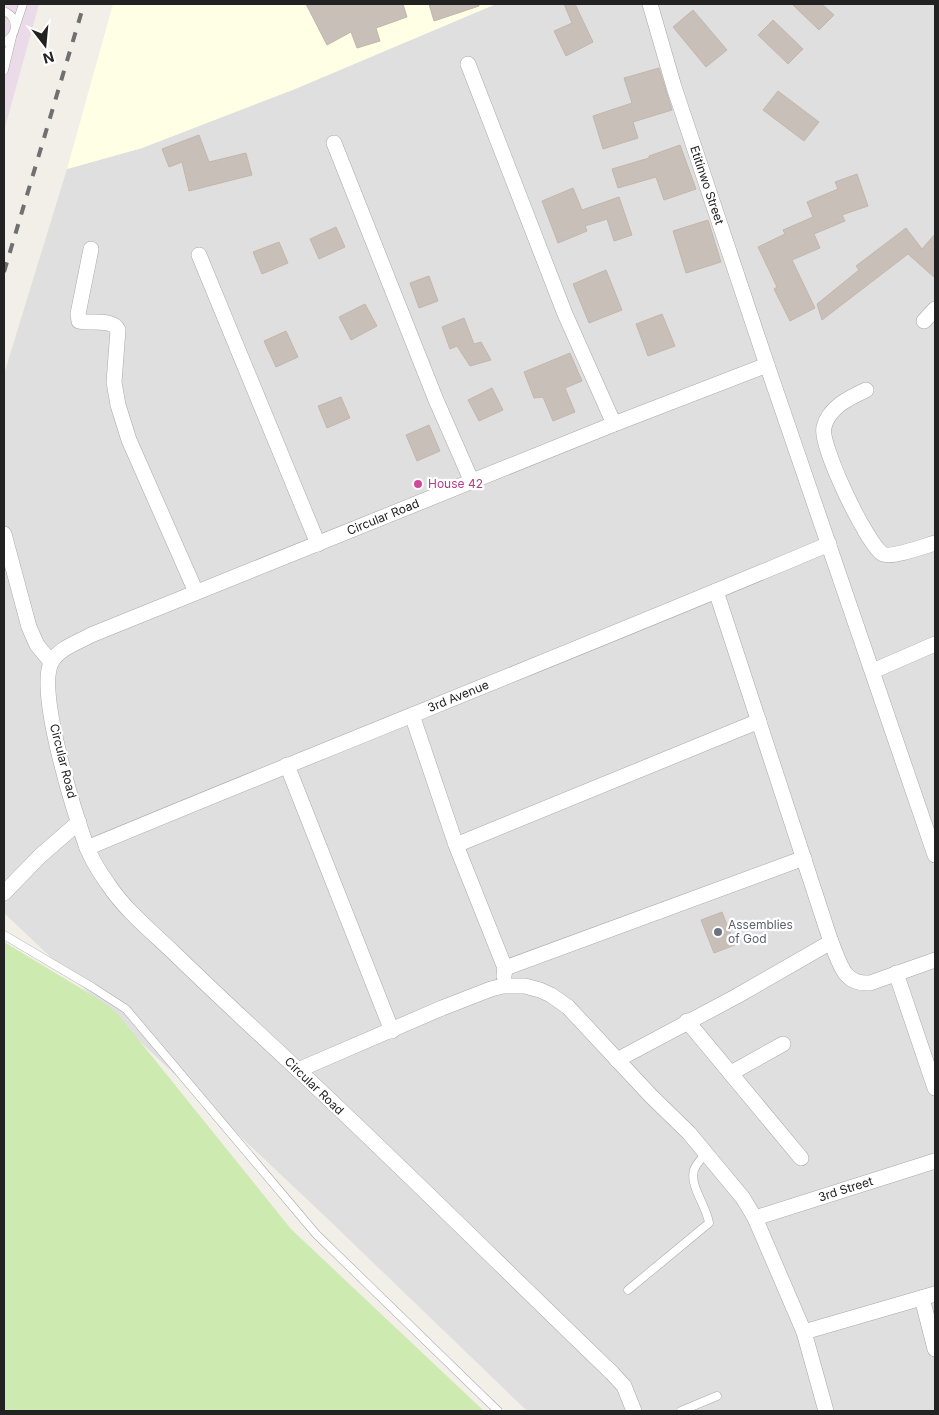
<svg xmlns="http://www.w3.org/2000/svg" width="939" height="1415" font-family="Inter,sans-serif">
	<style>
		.residential { fill: #e0dfdf }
		.industrial { fill: #ebdbe8 }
		.education { fill: #ffffe5 }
		.grass { fill: #cdebb0 }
		.building { fill: #c7bfb8; stroke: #c4b6ab }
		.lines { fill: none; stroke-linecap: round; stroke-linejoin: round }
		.service-casing { stroke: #a9a9a9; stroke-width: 9 }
		.minor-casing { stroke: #a9a9a9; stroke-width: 16 }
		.service { stroke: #fff; stroke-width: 8 }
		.minor { stroke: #fff; stroke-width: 15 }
		.rail { stroke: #707070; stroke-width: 4; stroke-dasharray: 10 10; stroke-linecap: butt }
		.hotel-dot { fill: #d1479c; stroke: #fff; stroke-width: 2 }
		.worship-dot { fill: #6b7280; stroke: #fff; stroke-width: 2 }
		.labels { text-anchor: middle; stroke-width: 4.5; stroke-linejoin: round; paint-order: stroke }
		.street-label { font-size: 12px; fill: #222; stroke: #fff }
		.hotel-label { font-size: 12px; fill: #b23c85; stroke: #fff; text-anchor: start }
		.worship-label { font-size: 12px; fill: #5b616d; stroke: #fff; text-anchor: start }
	</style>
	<rect width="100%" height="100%" fill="#f2efe9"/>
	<path class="residential" d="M496 4H935V1411H527L332 1223 4 913V374L67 169 142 148 295 89Z"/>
	<path class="industrial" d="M4 4H39L4 131Z"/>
	<path class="education" d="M113 4H496L295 89 142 148 67 169Z"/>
	<path class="grass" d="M4 942 105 1003 117 1013 291 1229 484 1411H4Z"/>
	<path class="building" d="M306 4H403L407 17 376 28 380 41 357 48 351 32 327 45Z
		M429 4H479V6L434 21Z
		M564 4H575L593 42 566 56 554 31 572 23Z
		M792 4H822L834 15 819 30Z
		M693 10 727 50 706 67 673 27Z
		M773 20 803 49 788 64 758 35Z
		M659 68 672 110 633 122 638 138 603 149 593 116 632 103 624 78Z
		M778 91 819 122 804 141 763 110Z
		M199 135 209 162 246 153 252 175 189 191 182 162 169 167 162 149Z
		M680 145 696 189 664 200 656 177 618 188 612 169 649 158V156Z
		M857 174 868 206 842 215 845 221 814 234 820 248 792 260 815 308 790 321 774 289 777 287 758 247 785 234 783 230 813 217 807 202 838 189 835 182Z
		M573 188 582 210 619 197 632 235 614 241 607 219 585 226 587 231 558 243 542 201Z
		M708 220 721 262 686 273 673 231Z
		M336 227 345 247 319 259 310 239Z
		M906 228 922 249 935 234V278L908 254 822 320 817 304 859 270 856 266Z
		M279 242 288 263 262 274 253 252Z
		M606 270 622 310 589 323 573 284Z
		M429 276 438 301 419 308 410 283Z
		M365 304 377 326 351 340 339 317Z
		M662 314 675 346 648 356 636 324Z
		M464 318 474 344 481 342 491 360 470 366 457 346 450 349 442 327Z
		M286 331 298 357 276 367 264 341Z
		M570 353 582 381 565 388 575 412 553 421 543 397 534 398 524 372Z
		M492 388 503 410 479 421 468 400Z
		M341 397 350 418 327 428 318 406Z
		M429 425 440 451 417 461 406 435Z
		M722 912 735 945 714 953 701 920Z"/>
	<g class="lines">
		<defs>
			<path id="service" d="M4 11C19 18 18 35 4 42
				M15 28 23 4
				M4 70 12 37
				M4 935 92 987 126 1009 316 1234 498 1411
				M628 1290 709 1223C707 1207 689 1185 694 1170 696 1164 702 1158 706 1153
				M681 1411 717 1396"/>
			<g id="minor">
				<path id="s1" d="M650 4 674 87 767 365 935 855"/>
				<path d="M468 64 565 314 614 424"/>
				<path d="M334 143 436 400 472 482"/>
				<path d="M91 249 78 314 79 321C90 324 113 318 118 330L114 382 118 405 129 440 196 592"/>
				<path d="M199 255 318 544"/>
				<path d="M924 321 935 309"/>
				<path d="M866 390C849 398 829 407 824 427 819 444 867 545 883 554 892 558 925 546 935 543"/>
				<path d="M4 534 29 627 37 645 51 662"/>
				<path d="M716 591 831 942C840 963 843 985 870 983L935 960"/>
				<path d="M873 671 935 644"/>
				<path d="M412 715 456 845 505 968 504 976"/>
				<path d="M287 765 392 1031"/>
				<path d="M456 845 759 721"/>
				<path id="s2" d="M87 848C334 745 583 648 829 544"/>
				<path d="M4 893 40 856 79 822"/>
				<path d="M505 968 804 858"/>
				<path d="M896 973 935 1088"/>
				<path d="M687 1021 801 1158"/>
				<path d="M617 1060 737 996 831 942"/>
				<path d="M298 1070 442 1008 491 989 503 986H525L540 990 551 995 568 1007 651 1096 689 1133 743 1198 755 1218 804 1332 826 1411"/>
				<path d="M731 1073 783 1044"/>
				<path id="s3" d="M755 1218 935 1161"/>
				<path d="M922 1298 935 1349"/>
				<path d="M804 1332 935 1294"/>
				<path id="s4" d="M634 1411 624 1386 612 1373C506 1271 402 1167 295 1067 254 1029 213 991 173 952 151 931 125 910 108 884 100 873 91 858 86 845 74 811 37 693 51 663 57 649 79 642 91 635L614 424 767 365"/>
			</g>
		</defs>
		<use href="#service" class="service-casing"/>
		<use href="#minor" class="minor-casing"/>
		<use href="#service" class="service"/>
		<use href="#minor" class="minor"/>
		<path class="rail" d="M4 272 84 4"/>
	</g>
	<circle class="hotel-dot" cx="418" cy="484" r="5"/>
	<circle class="worship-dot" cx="718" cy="932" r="5"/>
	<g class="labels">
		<g class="street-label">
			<text dy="4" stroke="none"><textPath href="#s1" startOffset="190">Etitinwo Street</textPath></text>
			<text dy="4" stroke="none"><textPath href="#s4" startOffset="1344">Circular Road</textPath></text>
			<text dy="4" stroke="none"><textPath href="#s2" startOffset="401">3rd Avenue</textPath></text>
			<text transform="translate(63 761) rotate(76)" y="4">Circular Road</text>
			<text transform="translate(314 1086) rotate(44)" y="4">Circular Road</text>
			<text dy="4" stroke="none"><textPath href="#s3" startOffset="95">3rd Street</textPath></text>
		</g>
		<g class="hotel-label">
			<text x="428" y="488">House 42</text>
		</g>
		<g class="worship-label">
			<text x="728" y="929">Assemblies<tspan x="728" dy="14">of God</tspan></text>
		</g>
	</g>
	<rect width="939" height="1415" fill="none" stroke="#222222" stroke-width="10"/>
	<g transform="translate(45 45) rotate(164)" stroke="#ffffff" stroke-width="4" paint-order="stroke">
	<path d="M0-4L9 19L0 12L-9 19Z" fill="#222222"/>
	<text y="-8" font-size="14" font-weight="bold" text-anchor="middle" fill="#222222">N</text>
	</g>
</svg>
